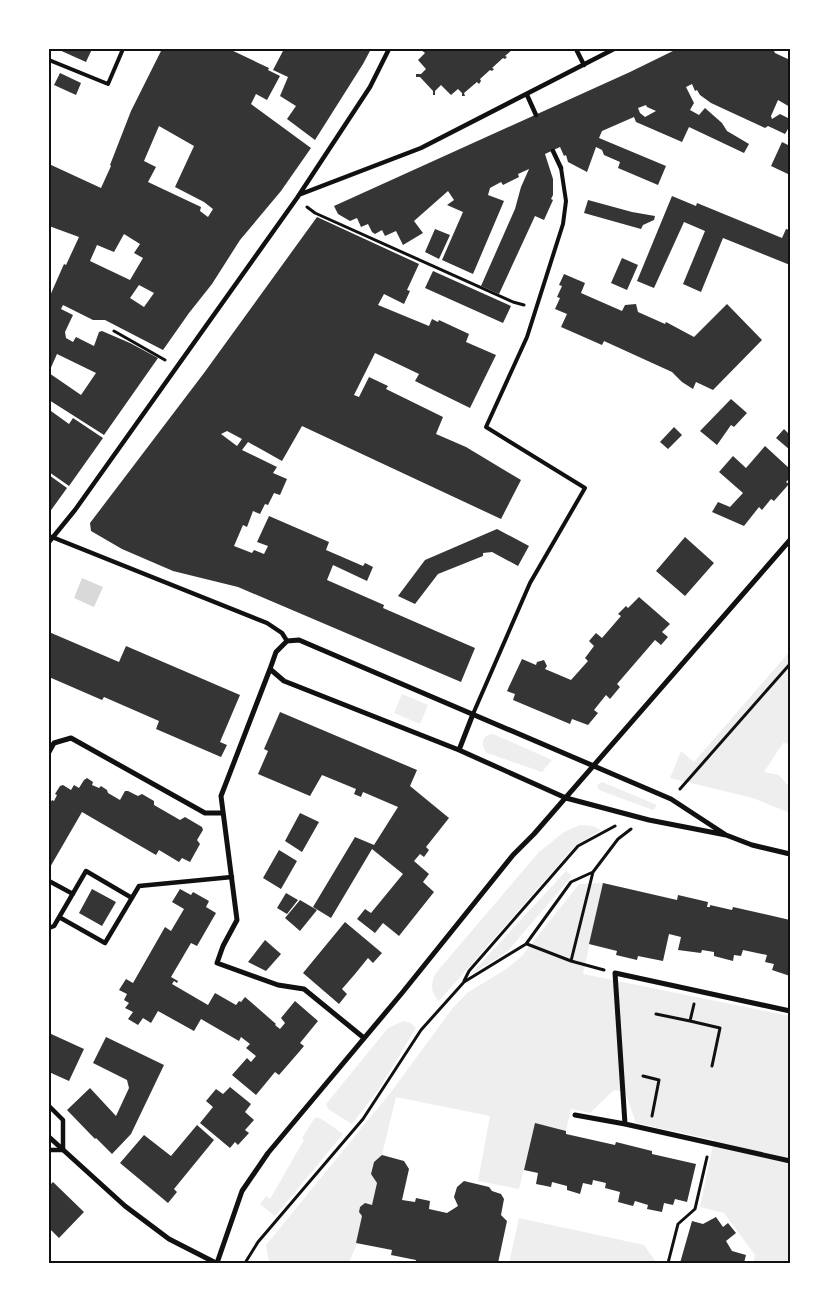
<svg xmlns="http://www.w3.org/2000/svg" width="839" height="1312" font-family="'Times New Roman',serif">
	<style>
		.green { fill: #eee }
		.water { fill: #d9d9d9 }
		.building { fill: #353535; fill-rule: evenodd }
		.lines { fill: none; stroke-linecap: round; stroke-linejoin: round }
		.path { stroke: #111; stroke-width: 3 }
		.service { stroke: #111; stroke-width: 4 }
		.pedestrian { stroke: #111; stroke-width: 4.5 }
		.minor { stroke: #111; stroke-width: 5 }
		.neatline { fill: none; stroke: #111; stroke-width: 2 }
	</style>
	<rect width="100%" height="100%" fill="#fff"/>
	<path class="green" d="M790 651V744L783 743 764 772 779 775 790 788V813L753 798 670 778 681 751 694 762Z
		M402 694 428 705 420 724 394 713Z
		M490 734H493L552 760 542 772 487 753C481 746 481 738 490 734Z
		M602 782 657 805 653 810 599 790 597 785Z
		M580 825 593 826 601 830 575 846 439 1001C430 992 431 985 435 974L539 852 564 832Z
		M566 871 572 876 507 952 470 975Z
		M603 883 583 974 790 1016V1263H753L755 1255 724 1213 700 1207 714 1140 636 1123 625 1092 614 1090 590 1113 571 1109 566 1131 535 1124 519 1189 478 1181 490 1116 396 1097 382 1155 374 1162 371 1174 377 1183 372 1205 360 1207 359 1212 362 1216 356 1246 349 1263 269 1262 266 1245 391 1092 452 1009 467 993 506 969 522 956 579 884Z
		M404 1021 411 1023 416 1028 379 1089 352 1124 328 1109 326 1104 388 1028Z
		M317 1117 323 1120 343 1134 275 1216 260 1204 266 1196 270 1199 304 1140 302 1138 314 1119Z
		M519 1218 644 1245 656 1262 655 1263H539L534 1261 533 1263H509Z"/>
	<path class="water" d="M82 578 103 587 94 607 74 598Z"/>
	<path class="building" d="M57 49H92L86 62Z
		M162 49H229L269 68 268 70 280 76 267 100 256 94 251 104 311 148 281 191 240 240 212 284 189 313 163 350 105 320H93L63 305 61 309 73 315 65 332 66 338 73 342 76 337 94 346 99 332 102 331 130 343 158 358 104 435 49 400V373L81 395 96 373 57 354 49 372V298L64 264 66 265 79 237 49 226V164L101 188 111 166 110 165 131 111ZM159 126 194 146 175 187 204 202 213 209 208 217 200 211 201 207 148 182 156 167 144 161ZM124 234 140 244 134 253 143 258 130 280 90 261 97 245 114 252ZM139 285 154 293 144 307 130 298Z
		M284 49H371L363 64 315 140 287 119 296 106 280 96 288 77 273 70Z
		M420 49H513L505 56 507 57 505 59 503 58 492 68 494 69 492 71 490 70 480 79 481 81 479 84 477 82 464 93 465 96H462V93L458 89 451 95 441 85 435 91V95H433V91L420 77H416V74H421L426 69 418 60 425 53Z
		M677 49H773L775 53 790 60V107L778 100 771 116 772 119 780 114 790 119V130L788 129 785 134 768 126 765 128 711 103 700 95 697 90 695 91 692 84 686 87 694 103 690 110 699 115 705 108 722 123 727 131 749 144 744 153 689 127 682 142 636 122 634 117 602 131 599 138 666 166 658 185 618 168 620 162 604 155 602 150 596 147 587 172 568 162 566 155 564 156 560 147 545 154 553 179V195L551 199 553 200 544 220 535 216 499 294 481 286 515 209 521 187 529 169 518 174 519 177 503 185 501 182 490 188 488 195 504 201 473 274 442 260 463 212 447 205 454 200 448 191 414 221 423 233 403 245 396 231 385 236 382 230 375 234 372 232 368 224 361 227 357 218 350 221 338 214 334 206 630 72ZM646 105 647 107 656 111 645 117 640 113 638 108Z
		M60 73 81 83 76 95 54 85Z
		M782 142 790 146V175L771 166Z
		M672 196 696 206 697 203 782 238 786 229 790 230V265L723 238 701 292 683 284 705 231 684 222 654 288 637 281Z
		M588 200 632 212 655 216 654 220 643 225 641 229 584 213Z
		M317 217 419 264 407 290 410 291 404 304 384 294 378 305 429 326 432 319 438 322 439 320 469 334 466 342 496 355 470 408 415 381 419 374 375 353 354 395 359 397 369 377 388 386 386 389 443 417 436 434 466 447 521 480 501 519 302 426 282 461 248 442 242 450 277 467 273 473 287 479 280 495 274 493 268 505 265 504 260 514 253 511 247 527 243 525 234 546 252 553 254 550 264 554 268 546 257 542 269 516 329 542 326 550 363 566 365 563 373 567 367 581 333 565 327 580 384 605 383 608 475 648 461 682 238 587 173 571 122 549 91 531 90 523 204 373ZM227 431 242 439 237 446 221 434Z
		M435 229 450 235 439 259 425 252Z
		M622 258 638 265 627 290 611 283Z
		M433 271 511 306 503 323 425 288Z
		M564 274 585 283 581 293 622 311 625 305 636 304 638 312 665 324 666 322 694 337 727 304 762 340 713 390 696 382 693 389 682 382 672 372 604 341 602 345 561 327 567 314 555 309 560 298 557 297 562 286 559 285Z
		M731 399 747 413 734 427 731 425 717 445 700 431Z
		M51 411 69 424 73 418 103 438 69 486 49 472V412Z
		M674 427 682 435 668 449 660 442Z
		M784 429 790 435V450L776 438Z
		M765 446 790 469V478L786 482 789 484 774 501 771 499 762 510 759 507 744 526 712 512 718 502 730 507 743 493 719 472 733 456 746 468Z
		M49 475 67 488 49 513Z
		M497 529 529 546 518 566 492 552 483 553V556L438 574 415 604 398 596 425 560Z
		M685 537 714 563 685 596 656 571Z
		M639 597 670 624 662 632 668 637 661 645 655 640 617 684 620 687 610 699 606 695 594 710 598 713 588 725 572 719 570 724 513 700 515 694 507 691 522 659 536 665 537 662 544 660 547 666 545 669 571 680 588 661 585 658 594 646 589 641 596 633 602 638 621 616 618 614 626 606 628 608Z
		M49 632 119 662 126 646 240 695 220 742 227 745 221 757 156 729 159 721 104 697 102 700 49 677Z
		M280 712 417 770 410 786 449 818 426 847 429 850 424 857 420 854 414 861 429 874 423 882 434 892 399 936 383 923 375 933 357 919 365 909 371 913 403 874 372 849 331 918 313 907 355 837 374 845 398 807 363 792 361 797 354 794 356 789 322 775 310 796 258 774 268 751 264 749Z
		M87 778 93 782 92 785 99 788 101 786 107 790 108 793 120 800 125 791H128L138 796 142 794 154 801V805L180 820 185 817 202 827 203 830 197 840 200 844 190 862 182 858 179 862 159 850 156 855 82 812 49 869V805L52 800 54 801 57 795 55 794 60 786 63 785 71 790 74 785 79 788 84 780Z
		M300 813 319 822 302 852 285 841Z
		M279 850 297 861 281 889 263 878Z
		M603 883 677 900 678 895 708 902 707 907H710V905L732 910 733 907 790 920V976L772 970 774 964 765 962 767 955 743 950 741 956 734 955 733 961 714 956V952L702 950 701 953 678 950 681 937 669 934 663 961 638 956 637 960 616 955 617 951 589 944Z
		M92 889 116 902 102 926 79 913Z
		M180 889 191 895 193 892 209 901 206 907 216 913 197 946 191 943 171 977 178 981 177 983 174 981 172 984 208 1005 215 993 236 1005 239 1001 241 1002 245 997 276 1024 275 1025 280 1029 285 1023 281 1018 295 1001 318 1021 300 1043 304 1046 299 1052 279 1075 275 1072 256 1095 232 1075 247 1058 251 1062 256 1056 246 1048 250 1044 241 1037 239 1041 201 1019 194 1031 158 1011 151 1023 143 1018 138 1025 128 1019 133 1012 125 1008 129 1003 124 1000 127 994 119 990 126 979 133 983 165 927 171 931 184 909 172 902Z
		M286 893 298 900 287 914 277 908Z
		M300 900 317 910 300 931 285 918Z
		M345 922 382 953 373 963 368 958 355 974 342 989 347 994 339 1004 303 973Z
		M265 940 281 954 266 971 248 962Z
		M49 1033 84 1049 69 1081 49 1072Z
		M106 1037 164 1065 131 1134 112 1154 96 1138 95 1139 67 1110 90 1088 116 1116 129 1088 127 1080 93 1063Z
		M230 1087 251 1104 245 1112 254 1120 245 1130 249 1133 238 1145 235 1142 230 1148 200 1123 213 1107 206 1101 216 1089 223 1094Z
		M535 1123 566 1131V1134L615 1145 616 1142 652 1151V1154L696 1164 687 1202 675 1199 673 1205 664 1203 662 1212 647 1209 648 1205 635 1201 633 1206 618 1202 620 1192 605 1188 606 1183 593 1180 592 1185 583 1183 580 1194 567 1190V1186L552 1182 551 1187 536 1184 538 1173 524 1170Z
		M197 1125 214 1140 174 1189 177 1192 168 1203 120 1163 144 1135 171 1156Z
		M382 1155 404 1161 409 1169 402 1200 415 1202 416 1198 430 1201 429 1209 447 1213 458 1206 454 1197 457 1187 464 1181 489 1187 492 1191 501 1194 504 1199 501 1215 507 1221 498 1263H415L416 1260 391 1255 392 1250 356 1243 362 1216 359 1212 360 1207 365 1203 372 1205 377 1183 371 1174 374 1162Z
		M53 1182 84 1212 59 1238 49 1228V1186Z
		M716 1217 723 1227 728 1223 736 1233 726 1241 732 1251 746 1255 744 1263H680L692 1221 703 1224Z"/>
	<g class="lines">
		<path class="path" d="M307 207 315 213 513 302 524 305
			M114 331 165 360
			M680 789 790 664
			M527 944 571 961
			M604 970 571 961 593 872 618 839 631 829
			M464 981 469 971 578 846 615 826
			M656 1014 690 1021 694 1004
			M690 1021 720 1028 712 1066
			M643 1076 659 1080 652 1116
			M245 1263 258 1242 363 1119 421 1030 464 982 526 944 571 882 593 872
			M668 1263 678 1224 695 1209 707 1157"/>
		<path class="service" d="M49 60 108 84 123 49
			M473 714 530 583 585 488 486 427 527 337 563 224 566 201 561 168"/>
		<path class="pedestrian" d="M576 49 584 65
			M527 95 536 115
			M553 151 561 168
			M301 194 421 148 614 49
			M52 537 267 623 282 633 287 641
			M49 542 75 510 297 198 370 87 389 49
			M49 881 73 894
			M59 917 105 943 139 886 232 877
			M49 928 54 926 86 871 132 898
			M49 1106 63 1120V1150H49"/>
		<path class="minor" d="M299 640 671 799 726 835 649 820 566 798 459 750 284 681 270 669 276 652 287 641Z
			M270 669 221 796 237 920 223 946 217 963 278 985 304 989 364 1038
			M459 750 473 714
			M49 752 54 743 71 738 205 813H223
			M726 835 752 845 790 854
			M790 1011 615 973 625 1124 790 1161
			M575 1115 625 1124
			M49 1137 125 1206 169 1239 216 1263
			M217 1263 242 1191 268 1153 402 993 513 855 534 834 790 540"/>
	</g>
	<rect width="839" height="1312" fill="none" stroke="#ffffff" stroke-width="100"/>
	<rect x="50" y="50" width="739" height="1212" class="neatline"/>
</svg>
